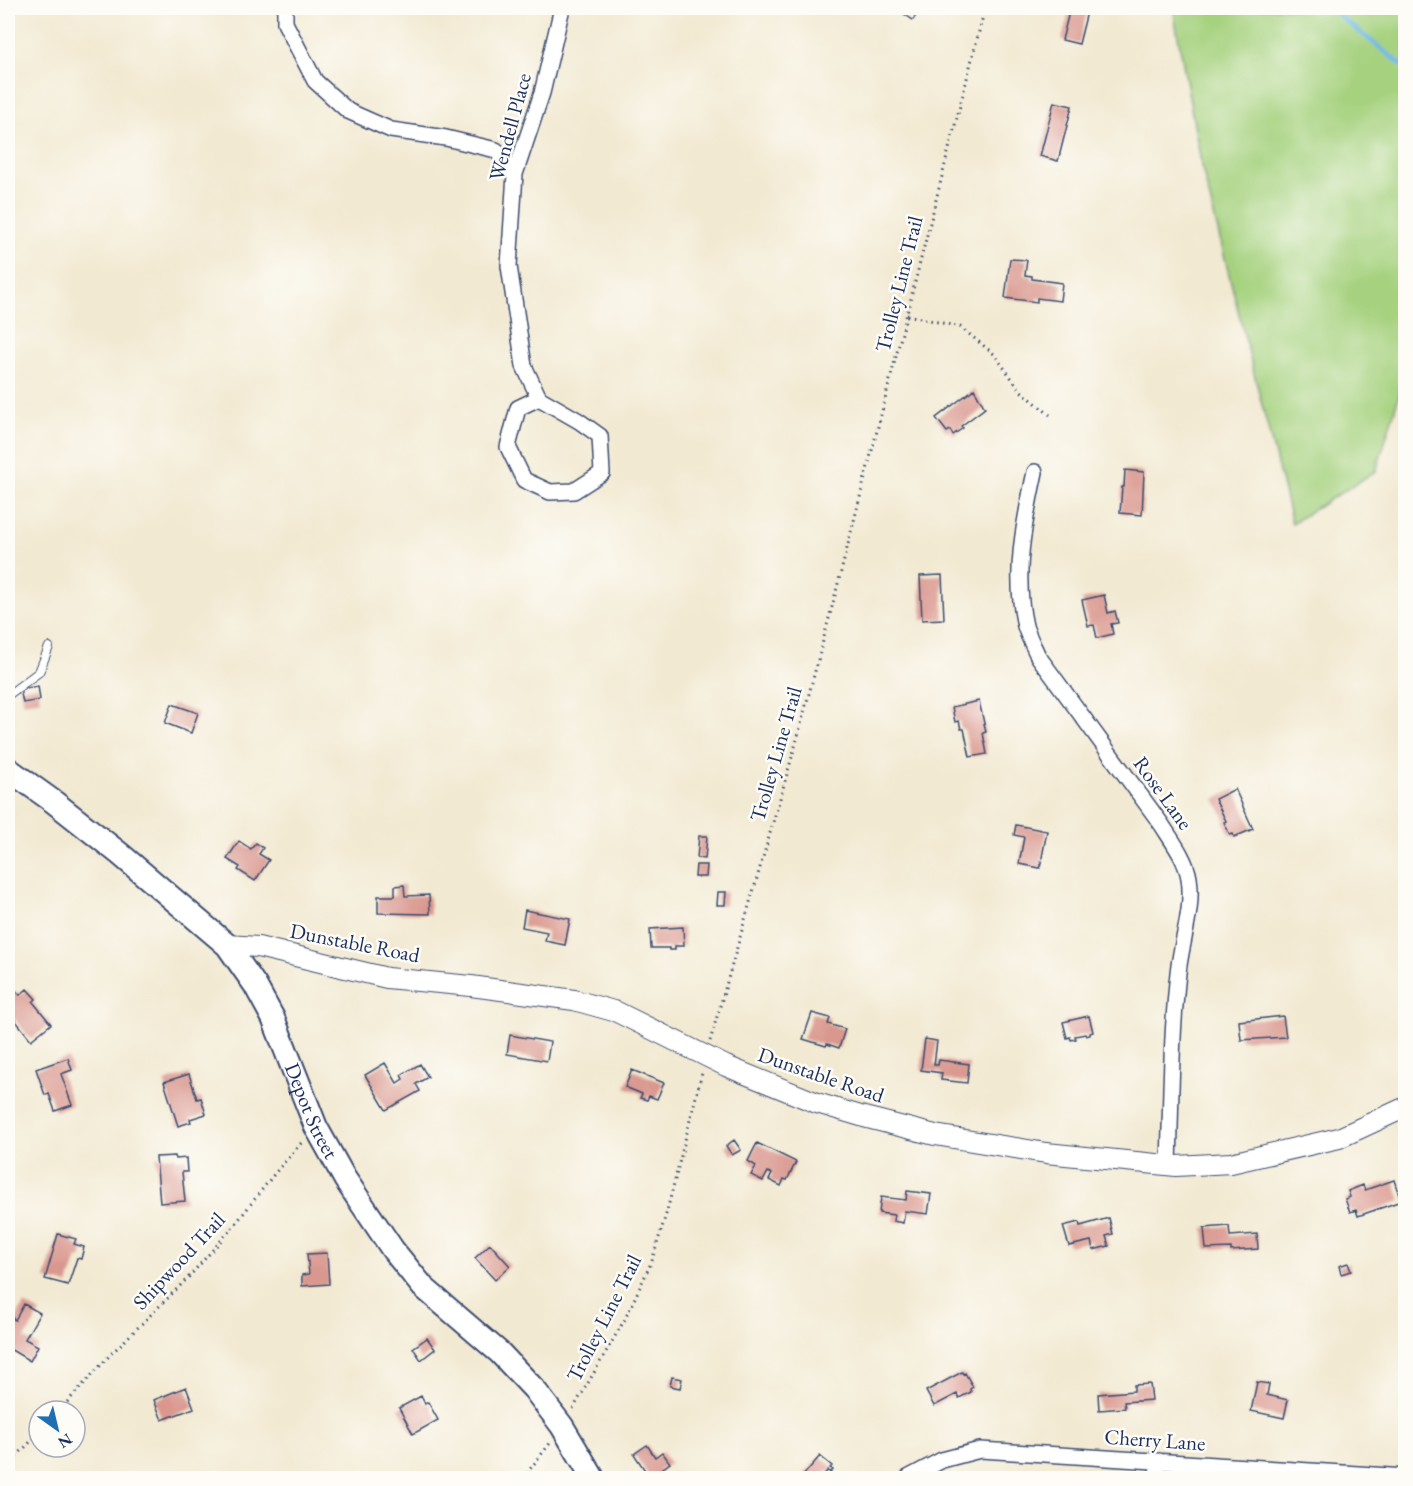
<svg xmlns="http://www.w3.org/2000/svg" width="1413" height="1486" font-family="'EB Garamond',serif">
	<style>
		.green { fill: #a6d27f; stroke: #60806e; stroke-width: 1.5 }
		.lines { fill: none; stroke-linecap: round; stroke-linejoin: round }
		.stream { stroke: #73b9ea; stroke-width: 4.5 }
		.building { fill: #d9978e }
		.service-casing { stroke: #3b4b6f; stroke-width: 10 }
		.minor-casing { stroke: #3b4b6f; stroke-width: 18 }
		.tertiary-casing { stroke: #3b4b6f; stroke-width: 22 }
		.secondary-casing { stroke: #3b4b6f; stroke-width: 26 }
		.path { stroke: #3b4b6f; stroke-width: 3; stroke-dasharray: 1.5 4.5; stroke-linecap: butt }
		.service { stroke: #fff; stroke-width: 8 }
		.minor { stroke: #fff; stroke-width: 15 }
		.tertiary { stroke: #fff; stroke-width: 20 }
		.secondary { stroke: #fff; stroke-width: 22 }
		.labels { text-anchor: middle; stroke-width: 5; stroke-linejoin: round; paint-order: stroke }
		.street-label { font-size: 21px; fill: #1b2f5e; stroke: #fdfcf7 }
	</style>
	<rect width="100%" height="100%" fill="#fdfcf7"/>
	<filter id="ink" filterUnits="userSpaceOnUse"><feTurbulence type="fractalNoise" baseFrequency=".0167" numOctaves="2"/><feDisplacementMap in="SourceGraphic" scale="12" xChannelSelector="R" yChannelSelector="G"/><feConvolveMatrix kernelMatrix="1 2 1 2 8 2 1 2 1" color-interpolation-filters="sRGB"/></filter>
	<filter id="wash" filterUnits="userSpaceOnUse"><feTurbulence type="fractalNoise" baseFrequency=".008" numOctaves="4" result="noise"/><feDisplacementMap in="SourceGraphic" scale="24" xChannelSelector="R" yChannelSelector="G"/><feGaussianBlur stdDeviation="1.35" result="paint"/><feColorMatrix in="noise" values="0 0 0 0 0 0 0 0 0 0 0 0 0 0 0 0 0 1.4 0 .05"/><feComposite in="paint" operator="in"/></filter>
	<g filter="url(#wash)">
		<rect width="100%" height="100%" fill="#f2e9d2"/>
		<path class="green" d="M1178 8H1405V376L1376 471 1292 523 1202 168 1174 14Z"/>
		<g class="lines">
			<path class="stream" d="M1329 8 1406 68"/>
		</g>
		<g id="blocks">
			<path class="building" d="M895 8H921L913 20Z
				M1070 8H1088L1079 44 1062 40Z
				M1054 102 1072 106 1058 161 1040 156Z
				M1010 259 1027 260 1025 275 1032 276V279L1062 283 1060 301 1037 298V302L1005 298Z
				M974 389 985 408 961 426 963 428 953 435 950 430 947 432 936 418Z
				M1125 470 1144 472 1142 515 1120 513 1122 487H1124Z
				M942 575 944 619 922 620 920 576Z
				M1104 595 1108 613 1115 611 1118 623 1111 624 1113 634 1097 638 1094 625 1088 626 1082 600Z
				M8 629 14 630 9 647H8Z
				M38 686 40 700 23 703 20 689Z
				M979 701 986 732 983 733 987 754 970 757 964 729H961L959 721 955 722 952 707Z
				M172 704 198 713 191 733 165 723Z
				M1235 789 1253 829 1234 837 1233 834 1230 835 1224 822 1226 821 1215 799Z
				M1016 825 1047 831 1040 868 1019 864 1024 837 1014 835Z
				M699 836H707L705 859 697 858Z
				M239 841 251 849 256 843 263 848 259 854 269 860 255 881 238 870 240 867 227 859Z
				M696 865H707L706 877H695Z
				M404 885 405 896 429 895 430 914 378 913V896H395V886Z
				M718 892H726L725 905H717Z
				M525 910 570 919 565 945 545 941 547 932 522 927Z
				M683 927 684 946H675V950H669V948H651L650 929Z
				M27 989 36 999 33 1002 51 1024 31 1040 8 1011V998L16 991 20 995Z
				M812 1013 830 1018 828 1024 845 1029 839 1048 827 1044 826 1046 803 1039Z
				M1089 1016 1093 1032 1090 1033V1035L1086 1036 1085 1034 1075 1036 1076 1039 1071 1040 1070 1037 1067 1038 1063 1022Z
				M1283 1016 1286 1037 1241 1040 1239 1021Z
				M510 1035 550 1042 547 1061 507 1054Z
				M1406 1036V1054H1404L1401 1037Z
				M925 1039 937 1041 934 1065H938L939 1060 969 1064 967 1083 941 1080 942 1073 921 1070Z
				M68 1058 72 1070 61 1074 72 1105 55 1111 49 1094 45 1095 36 1069Z
				M385 1063 397 1083 403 1079 401 1075 420 1064 428 1077 416 1084 420 1091 386 1110 365 1075Z
				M632 1070 664 1083 657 1099 649 1096 647 1100 640 1098 642 1094 625 1087Z
				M189 1074 197 1099 201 1098 206 1114 190 1119 191 1122 178 1126 164 1082Z
				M734 1140 741 1150 732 1155 726 1146Z
				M757 1143 796 1162 787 1180 784 1179 781 1186 769 1180 772 1174 768 1172 763 1181 751 1175 756 1166 748 1161Z
				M175 1156 176 1159 186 1158 187 1172H182L185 1201 160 1203 156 1157Z
				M1394 1180 1401 1201 1358 1216 1356 1210 1350 1212 1345 1199 1350 1197 1348 1191 1363 1185 1365 1190Z
				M907 1191 931 1194 928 1214 905 1211 903 1223 893 1221 894 1215 879 1213 881 1197 906 1200Z
				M1109 1218 1113 1234 1106 1236 1109 1246 1093 1250 1091 1241 1069 1246 1063 1226 1079 1222 1080 1226Z
				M1229 1226 1230 1236 1257 1234 1258 1249 1231 1251V1248L1206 1249 1204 1228Z
				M58 1234 76 1239 74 1244 84 1247 81 1259 77 1258 68 1285 45 1279Z
				M490 1244 510 1266 495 1280 475 1258Z
				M327 1253 329 1284 302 1286V1275L309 1274 307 1254Z
				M1348 1263 1351 1271 1341 1274 1339 1266Z
				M24 1304 40 1313 25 1339 38 1346 30 1361 8 1348V1328L13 1318 15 1320Z
				M427 1338 435 1349 421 1360 413 1348Z
				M962 1372 963 1374 965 1373 973 1387 970 1389 971 1392 959 1398 957 1394 934 1406 926 1391Z
				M672 1377 682 1379 680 1388 670 1386Z
				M1257 1382 1269 1384 1267 1395 1288 1400 1284 1418 1251 1411Z
				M1150 1384 1152 1400 1124 1402 1125 1408 1099 1410 1098 1394 1134 1391V1385Z
				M186 1387 194 1408 162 1420 154 1400Z
				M421 1396 425 1404 428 1402 438 1420 413 1434 399 1408Z
				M647 1445 655 1457 662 1452 670 1463 659 1471 664 1478H650L634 1454Z
				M820 1456 832 1466 830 1468 833 1470 830 1473 828 1470 821 1478H801Z"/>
		</g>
	</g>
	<g filter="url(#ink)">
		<use href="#blocks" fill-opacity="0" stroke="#3b4b6f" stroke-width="1.5"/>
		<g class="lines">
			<defs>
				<path id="service" d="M8 695 39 672 49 647"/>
				<path id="minor" d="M285 8V23L315 81 348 111 391 130 446 138 496 150 515 174
					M539 398 518 408 508 447 524 480 550 492 574 491 602 473 600 436 579 421 539 398 524 366 509 266 515 174 542 93 562 8
					M1035 472C1024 523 1013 574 1025 626 1028 636 1034 647 1038 656L1162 825C1172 841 1186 859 1189 878 1194 909 1181 942 1178 973 1171 1037 1171 1101 1169 1165
					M908 1478 942 1460 980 1450 1406 1477
					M1156 1478 1159 1461"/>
				<path id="tertiary" d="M227 945 258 947 387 978 471 986 574 1000 617 1012 726 1066 817 1103 864 1117 935 1135 1046 1153 1176 1166 1231 1163 1339 1138 1406 1107"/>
				<g id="secondary">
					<path id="s1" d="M8 769 54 802 120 854 227 945 255 985 273 1018 316 1127 345 1179 393 1250 423 1287 500 1353 534 1389 562 1426 593 1478"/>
				</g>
			</defs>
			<use href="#service" class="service-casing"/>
			<use href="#minor" class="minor-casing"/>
			<use href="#tertiary" class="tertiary-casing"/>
			<use href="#secondary" class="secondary-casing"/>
			<path class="path" d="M907 315 960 327 994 354 1021 391 1050 415
				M710 1041 796 743 833 603 985 8
				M573 1409 625 1319 652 1261 667 1211 702 1073
				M59 1411 110 1355 186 1280 233 1227 275 1173 303 1141
				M8 1465 39 1433
				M523 1478 551 1442"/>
			<use href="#service" class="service"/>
			<use href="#minor" class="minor"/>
			<use href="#tertiary" class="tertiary"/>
			<use href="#secondary" class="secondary"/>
		</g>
	</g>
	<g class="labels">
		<g class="street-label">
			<text transform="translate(510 127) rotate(-75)" y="7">Wendell Place</text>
			<text transform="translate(899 284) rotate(-76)" y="7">Trolley Line Trail</text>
			<text transform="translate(776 754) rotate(-74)" y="7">Trolley Line Trail</text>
			<text transform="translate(1163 793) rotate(54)" y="7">Rose Lane</text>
			<text transform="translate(355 943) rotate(11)" y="7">Dunstable Road</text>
			<text transform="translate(821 1075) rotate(19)" y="7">Dunstable Road</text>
			<text dy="7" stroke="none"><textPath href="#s1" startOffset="468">Depot Street</textPath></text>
			<text transform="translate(179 1261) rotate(-47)" y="7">Shipwood Trail</text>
			<text transform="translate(604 1318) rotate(-63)" y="7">Trolley Line Trail</text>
			<text transform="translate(1155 1440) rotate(4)" y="7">Cherry Lane</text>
		</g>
	</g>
	<rect width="1413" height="1486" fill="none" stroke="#fdfcf7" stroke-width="30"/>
	<g transform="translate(57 1429) rotate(146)"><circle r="28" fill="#fdfcf7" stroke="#a3aaba" stroke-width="1.5"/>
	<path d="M0-4.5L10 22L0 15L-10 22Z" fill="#1f6fb2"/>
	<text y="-9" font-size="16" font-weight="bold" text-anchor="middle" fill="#1b2f5e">N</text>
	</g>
</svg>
